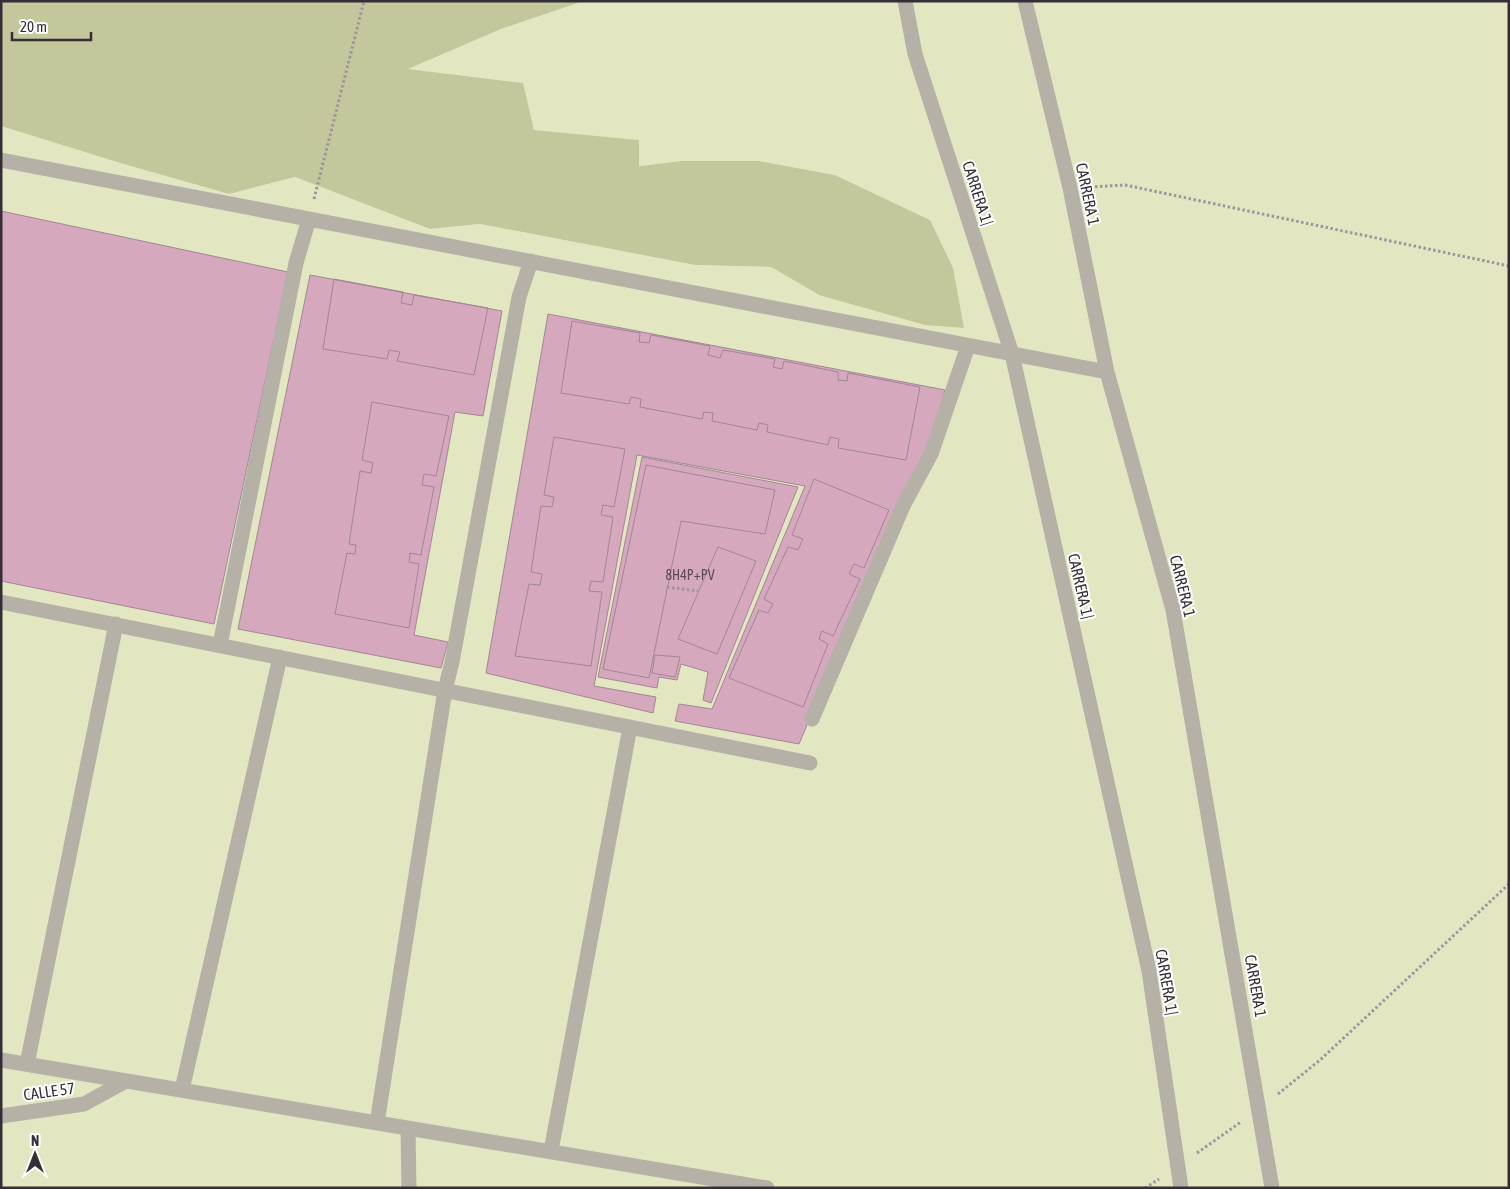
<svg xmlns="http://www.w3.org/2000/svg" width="1510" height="1189" font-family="'Asap Condensed',sans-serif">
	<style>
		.green { fill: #e3e7c1 }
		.forest { fill: #c3c79b }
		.building { fill: #d5a8be; stroke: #a08793 }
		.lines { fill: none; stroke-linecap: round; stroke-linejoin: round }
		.path { stroke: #9d95a0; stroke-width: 3; stroke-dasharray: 2.5 2.5; stroke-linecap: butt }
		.minor { stroke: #b5b1a7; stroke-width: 15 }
		.labels { text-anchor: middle; stroke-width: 4; stroke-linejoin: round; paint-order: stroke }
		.number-label { font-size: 14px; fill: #5d4c58 }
		.street-label { font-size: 16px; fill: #352e36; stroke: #fff }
	</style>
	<rect width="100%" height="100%" fill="#fbf1fe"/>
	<path class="green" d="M584 1H1509V1188H1V126L120 163 229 194 295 177 430 229 480 224 695 265 771 267 819 295 930 220 835 175 759 161H681L639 166 638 140 534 130 522 83 407 69 501 29Z"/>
	<path class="forest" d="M1 1H584L501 29 408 69 523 83 534 130 639 140V166L681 161H759L835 175 930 220 953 268 964 328 925 325 819 295 771 267 695 265 480 224 430 229 295 177 229 194 120 163 1 126Z"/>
	<path class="building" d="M1 211 288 272 214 624 1 581Z
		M310 275 502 311 483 416 455 412 414 635 448 642 441 668 238 629Z
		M334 279 403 292 401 303 412 305 414 295 488 308 474 375 397 361 400 352 389 350 387 359 323 349Z
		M548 314 945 390 928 453 897 512 799 744 675 721 679 704 712 709 805 486 637 455 594 686 656 697 653 713 486 673Z
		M572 321 640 333 639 342 649 343 651 335 710 346 708 355 720 358 723 350 775 359 773 367 782 369 784 361 838 372V380L847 381 848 373 920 387 906 460 838 448 839 439 830 437 828 445 767 432 768 425 759 423 757 430 712 421 713 413 704 412 702 419 640 407 641 399 631 397 629 404 561 393Z
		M372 402 449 416 436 476 424 474 422 485 434 487 421 555 410 553 409 562 419 564 409 628 335 614 347 553 355 554 356 545 349 544 360 471 371 473 373 463 362 460Z
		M554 437 625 449 614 507 603 505 601 515 613 517 603 582 591 581 589 591 602 592 591 666 515 656 529 584 540 585 542 574 531 572 541 506 552 507 554 497 544 495Z
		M642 457 798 487 711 703 703 700 708 672 681 664 677 680 659 677 657 688 598 677Z
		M646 465 775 490 765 534 681 521 649 678 603 669Z
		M814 479 889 510 864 568 854 564 849 574 860 579 833 636 822 631 819 639 828 644 803 707 729 678 759 610 768 613 773 604 764 599 788 547 798 550 803 539 792 535Z
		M718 547 756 561 717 654 678 639Z
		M655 655 680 657 675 677 652 673Z"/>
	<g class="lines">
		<path class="path" d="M1090 187 1125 185 1509 266
			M314 199 364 1
			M667 587 698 591
			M1278 1094 1320 1060 1509 884
			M1197 1153 1241 1122
			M1145 1188 1159 1179"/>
		<path class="minor" d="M905 1 915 54 1012 354 1149 971 1181 1188
			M1025 1 1070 188 1107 372 1173 610 1272 1188
			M1 160 1107 372
			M1 602 810 763
			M220 645 296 263 309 219
			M812 719 903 506 931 454 968 346
			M1 1060 767 1188
			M27 1064 116 624
			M182 1090 280 657
			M1 1116 84 1104 126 1081
			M377 1123 445 690 452 662 519 297 531 261
			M408 1128 409 1188
			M551 1151 630 727"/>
	</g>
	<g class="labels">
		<g class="number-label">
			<text x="690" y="580">8H4P+PV</text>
		</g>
		<g class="street-label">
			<text transform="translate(978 193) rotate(72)" y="6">CARRERA 1|</text>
			<text transform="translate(1088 194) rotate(78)" y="6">CARRERA 1</text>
			<text transform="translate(1081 586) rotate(77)" y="6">CARRERA 1|</text>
			<text transform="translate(1183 586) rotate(76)" y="6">CARRERA 1</text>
			<text transform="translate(1167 982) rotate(80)" y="6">CARRERA 1|</text>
			<text transform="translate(1256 986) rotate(80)" y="6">CARRERA 1</text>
			<text transform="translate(49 1091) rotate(-8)" y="6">CALLE 57</text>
		</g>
	</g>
	<rect width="1510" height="1189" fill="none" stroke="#352e36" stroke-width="5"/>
	<g transform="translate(35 1154)" stroke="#ffffff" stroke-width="4" paint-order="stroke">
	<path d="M0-4L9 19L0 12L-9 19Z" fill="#352e36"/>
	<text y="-8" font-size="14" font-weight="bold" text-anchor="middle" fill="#352e36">N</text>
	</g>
	<path d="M12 32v8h79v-8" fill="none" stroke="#352e36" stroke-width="2.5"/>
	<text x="20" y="32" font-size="15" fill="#352e36" stroke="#ffffff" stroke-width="4" paint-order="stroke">20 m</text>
</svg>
